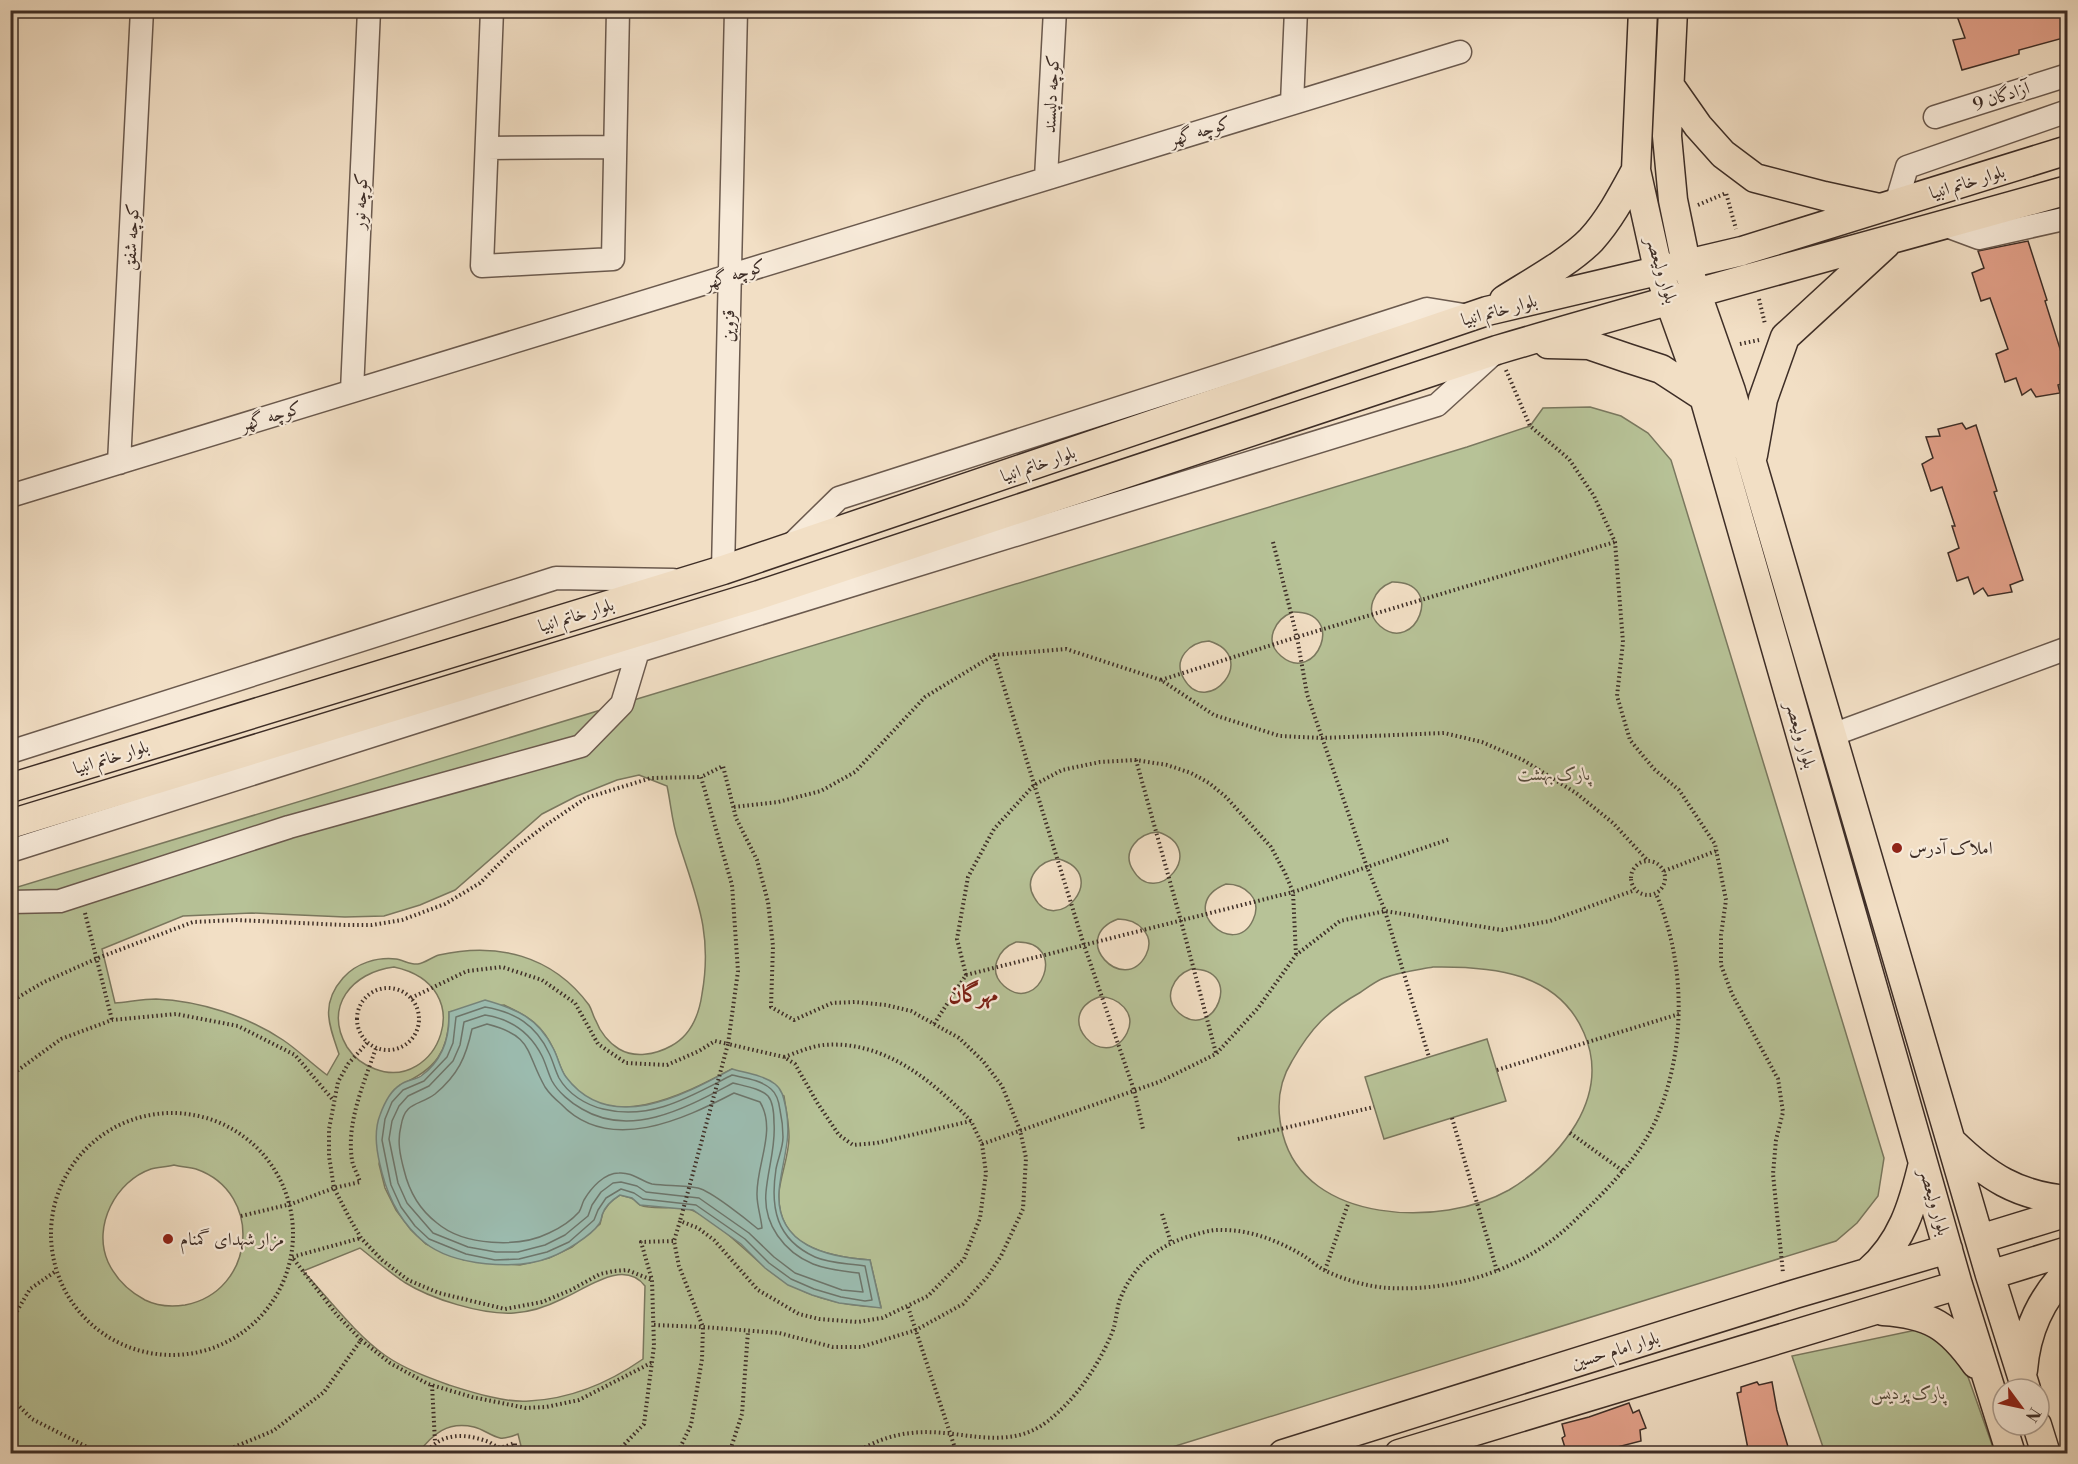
<svg xmlns="http://www.w3.org/2000/svg" width="2078" height="1464" font-family="'Libre Bodoni',Amiri,serif">
	<style>
		.green { fill: #b7c297; stroke: #7a785f; stroke-width: 1.5; fill-rule: evenodd }
		.water { fill: #9cbdb1; stroke: #76847a; stroke-width: 1.5 }
		.lines { fill: none; stroke-linecap: round; stroke-linejoin: round }
		.shore { stroke: #6d766c; stroke-width: 1.5 }
		.building { fill: #e2a089; stroke: #3e2e27; stroke-width: 1.5 }
		.minor-casing { stroke: #6b5a4e; stroke-width: 25 }
		.major-casing { stroke: #3e2e27; stroke-width: 31 }
		.path { stroke: #3e2e27; stroke-width: 4; stroke-dasharray: 1.5 3; stroke-linecap: butt }
		.minor { stroke: #f7ead9; stroke-width: 22 }
		.major { stroke: #f2dfc5; stroke-width: 28 }
		.poi-dot { fill: #8f2418; stroke: #f7ead9; stroke-width: 2 }
		.labels { text-anchor: middle; stroke-width: 4.5; stroke-linejoin: round; paint-order: stroke }
		.street-label { font-size: 18px; fill: #3e2e27; stroke: #f7ead9 }
		.park-label { font-size: 18px; font-style: italic; fill: #564c3d; stroke: #f7ead9 }
		.poi-label { font-size: 18px; fill: #3e2e27; stroke: #f7ead9; text-anchor: start }
		.district-label { font-size: 24px; font-weight: bold; fill: #7a1f14; stroke: #f7ead9 }
	</style>
	<rect width="100%" height="100%" fill="#f2dfc5"/>
	<filter id="stains"><feTurbulence type="fractalNoise" baseFrequency=".00333" numOctaves="4"/><feColorMatrix values="0 0 0 0 .2 0 0 0 0 .09 0 0 0 0 .02 0 0 0 .5 -.17"/></filter>
	<radialGradient id="worn" r=".72"><stop offset=".6" stop-color="#630" stop-opacity="0"/><stop offset="1" stop-color="#630" stop-opacity=".3"/></radialGradient>
	<path class="green" d="M1590 407 1621 416 1648 433 1671 460 1884 1158 1878 1196 1857 1223 1836 1241 1153 1453 523 1454 518 1434C513 1436 505 1439 500 1438 491 1436 483 1429 474 1427 447 1421 433 1434 418 1453L11 1454V889L1467 447 1530 426 1543 408ZM1392 582C1447 581 1415 656 1380 626 1363 611 1374 589 1392 582ZM1293 612C1348 611 1316 686 1281 656 1263 641 1275 619 1293 612ZM1209 641C1261 657 1207 719 1184 679 1172 659 1190 642 1209 641ZM639 775 667 786C671 804 672 823 678 840 696 897 713 932 702 994 699 1015 690 1036 671 1046 655 1055 634 1058 619 1049 609 1043 600 1032 596 1021 593 1016 592 1010 589 1005 552 955 497 942 439 955 432 957 425 963 418 964 411 965 403 960 396 959 377 957 356 963 343 978 320 1004 329 1025 339 1054L327 1075C312 1064 298 1050 283 1040 247 1016 200 1001 156 999 143 999 128 1002 115 1003L102 949 183 916 252 913 345 917 384 916 420 905 455 890 542 814 577 796 617 780ZM1158 832C1210 849 1156 910 1133 870 1121 851 1139 833 1158 832ZM1059 859C1112 875 1056 938 1034 897 1023 878 1040 860 1059 859ZM1226 884C1245 884 1263 899 1253 920 1234 961 1174 905 1226 884ZM1118 919C1138 919 1156 935 1146 955 1124 997 1067 938 1118 919ZM1016 942C1070 940 1040 1017 1004 986 987 971 998 949 1016 942ZM394 967C482 986 437 1093 375 1069 364 1065 354 1058 347 1047 323 1007 352 972 394 967ZM1433 967C1492 966 1558 972 1584 1033 1598 1065 1593 1095 1576 1124 1559 1152 1537 1173 1509 1190 1442 1228 1306 1224 1283 1135 1276 1109 1277 1085 1292 1061 1311 1028 1327 1011 1361 992 1368 987 1376 981 1384 978 1399 972 1417 970 1433 967ZM1191 969C1246 968 1214 1043 1179 1013 1162 998 1173 976 1191 969ZM1099 997C1118 996 1137 1013 1127 1033 1105 1075 1049 1016 1099 997ZM504 1005C529 1017 542 1024 554 1050 558 1058 560 1068 565 1076 603 1137 685 1094 732 1069L784 1096C786 1110 789 1123 789 1137 789 1155 781 1174 779 1192 776 1247 828 1257 870 1260L881 1307C840 1307 798 1295 766 1268 744 1250 721 1224 694 1211 680 1204 654 1211 640 1205 637 1203 635 1200 633 1199 629 1197 624 1196 620 1195L610 1202 603 1212 600 1224 572 1247 549 1258 520 1265 464 1260 426 1244 411 1230 396 1210 385 1188 379 1164 400 1085C435 1070 450 1051 449 1012ZM174 1165C181 1167 189 1167 196 1169 265 1193 255 1292 185 1305 171 1307 157 1306 145 1300 128 1291 116 1279 108 1262 92 1226 116 1181 151 1169 158 1167 167 1167 174 1165ZM360 1248C374 1259 389 1272 404 1282 431 1299 482 1315 514 1313 530 1312 548 1306 562 1299 586 1289 623 1258 645 1286L643 1359C610 1382 570 1399 529 1401 505 1403 471 1392 449 1385 427 1377 405 1369 386 1356 356 1335 329 1299 303 1271Z
		M1487 1039 1506 1101 1384 1139 1365 1077Z
		M1916 1330 1939 1338 1962 1360 1995 1453H1825L1792 1356Z"/>
	<path class="water" d="M485 1000C517 1009 538 1018 553 1048 558 1057 560 1069 566 1077 610 1135 682 1096 732 1069 746 1073 763 1075 775 1084 783 1090 784 1100 786 1109 792 1141 782 1160 779 1191 775 1246 828 1257 870 1260L881 1308 839 1303 812 1295 788 1285 765 1268 741 1244 693 1210 640 1205 632 1198 620 1195C612 1200 605 1206 602 1215 602 1217 600 1223 599 1224 591 1236 564 1252 551 1257 517 1271 453 1266 424 1242 402 1224 389 1200 382 1173 377 1154 373 1133 380 1115 384 1104 390 1091 400 1085 406 1080 415 1080 421 1076 443 1060 450 1038 449 1012Z"/>
	<g class="lines">
		<path class="shore" d="M485 1007C515 1012 536 1025 549 1053 553 1061 555 1070 559 1078 568 1094 586 1105 603 1109 651 1121 691 1096 732 1075 745 1078 761 1080 771 1089 777 1094 779 1102 780 1110 782 1119 783 1128 783 1137 783 1148 778 1158 776 1169 770 1208 776 1239 815 1257 831 1264 848 1263 865 1266L872 1300 865 1301 841 1297 814 1289 791 1279 769 1263 745 1239 696 1205 643 1199 634 1193 621 1189 606 1198 598 1210 594 1220 569 1242 547 1252 519 1259 495 1260 466 1254 429 1239 415 1226 401 1207 391 1185 382 1140 385 1119 392 1102 403 1090 424 1081 447 1057 453 1043 456 1017Z
			M485 1015C511 1019 530 1032 542 1056 546 1064 548 1073 552 1081 558 1092 571 1103 582 1109 632 1139 689 1106 733 1083 744 1086 760 1088 768 1096 773 1102 774 1115 774 1123 776 1146 768 1168 766 1192 763 1224 784 1252 813 1264 828 1270 843 1271 859 1273L863 1292 842 1290 795 1273 774 1257 749 1233 699 1198 646 1192 637 1186 621 1182 613 1183 601 1192 592 1205 588 1216 565 1235 545 1245 518 1252H496L468 1247 433 1233 407 1203 398 1183 389 1139 392 1121 399 1106 408 1096 429 1086 453 1061 460 1045 464 1022Z
			M487 1024C534 1036 525 1052 545 1087 549 1093 555 1099 561 1104 609 1155 684 1119 734 1093L760 1102C777 1130 756 1165 757 1195 757 1206 761 1217 762 1228L758 1229C746 1219 711 1191 698 1188 683 1185 667 1186 652 1184 641 1181 632 1172 619 1173 604 1173 591 1188 584 1200 582 1204 581 1209 579 1212 571 1221 560 1228 549 1233 519 1248 464 1246 437 1223 420 1210 409 1191 404 1170 400 1155 397 1141 401 1126 405 1101 419 1106 435 1094 458 1075 466 1057 472 1029Z"/>
	</g>
	<path class="building" d="M1981 10H2067V37L2019 50V54L1962 70 1953 40 1965 38 1957 16Z
		M2028 241 2047 300 2045 301 2067 371V382L2058 385 2060 393 2036 397 2031 389 2022 395 2016 378 2005 382 1996 354 2008 349 1990 298 1981 301 1972 273 1984 268 1978 251Z
		M1962 423 1966 429 1976 425 1997 491 1994 492 2023 580 2010 585 2012 592 1988 596 1983 588 1974 594 1968 577 1957 581 1948 553 1959 548 1952 526H1955L1942 487 1931 491 1922 464 1933 458 1926 437 1940 436 1938 429Z
		M1757 1382 1759 1385 1772 1382 1777 1410 1789 1450 1780 1454H1749L1737 1393 1741 1392V1387Z
		M1629 1403 1633 1413 1639 1410 1646 1428 1640 1430 1641 1441 1590 1454H1567L1562 1438 1565 1436 1562 1424 1589 1417Z"/>
	<g class="lines">
		<defs>
			<path id="minor" d="M492 10 482 266 613 259 618 10
				M1292 103 1296 10
				M1935 117 2068 75
				M487 148 615 147
				M1046 178 1055 10
				M1896 204 1907 167 2068 111
				M1944 225 1979 238 2068 218
				M352 391 369 10
				M119 463 142 10
				M10 496 1460 52
				M789 547 839 498 1427 309 1470 316
				M723 570 736 10
				M1832 735 2068 648
				M10 752 556 578 673 580
				M10 851 638 651 1437 405 1493 354
				M10 902 60 901 289 827 581 746 622 704 638 651"/>
			<path id="major" d="M1643 10 1636 170 1658 269 1704 397 1958 1285 2011 1454
				M1673 10 1667 136 1673 200 1686 263 1731 391 1990 1275 2026 1389
				M1670 86 1698 126 1723 154 1755 178 1824 196 1879 208
				M1504 300C1529 284 1571 261 1591 240 1610 219 1623 194 1636 170
				M1548 344 1589 345 1627 358 1661 369 1704 397
				M1753 455 1763 399 1785 337 1886 244
				M10 788 723 570 1487 311 1742 251 2068 150
				M10 824 759 595 1497 350C1686 294 1877 244 2068 190
				M1952 1142C1987 1176 2017 1196 2068 1200
				M1980 1239 2068 1212
				M1868 1272C1902 1243 1913 1205 1923 1163
				M1990 1275 2068 1251
				M1883 1311C1930 1314 1949 1326 1976 1364
				M2023 1370C2026 1331 2040 1299 2068 1271
				M2037 1425 2046 1454
				M1283 1454 1795 1294 1948 1249
				M1399 1454 1958 1285"/>
		</defs>
		<use href="#minor" class="minor-casing"/>
		<use href="#major" class="major-casing"/>
		<path class="path" d="M1698 205 1726 193 1736 229
			M1759 299 1765 324
			M1740 344 1759 340
			M1506 370 1530 426 1569 459 1594 496 1615 542 1623 642 1617 696 1630 740 1654 769 1679 790 1715 844 1726 900 1721 935V965L1732 994 1778 1079 1783 1112 1776 1140 1773 1174 1783 1273
			M1273 542 1297 637 1307 694 1367 867 1385 911 1429 1057
			M994 655 1084 945 1134 1090 1143 1129
			M1161 680 1297 637 1615 542
			M1136 760 1181 921 1216 1053
			M734 807 778 802 821 791 855 772 925 697 994 655 1066 649 1161 680 1214 715 1280 736 1322 738 1444 733 1482 742 1523 760 1576 793 1613 823 1648 861
			M1631 878a17 17 0 1 1 34 0a17 17 0 1 1-34 0Z
			M1664 871 1716 851
			M85 913 112 1020
			M966 975 957 939 968 877 994 829 1034 785 1062 770 1100 762 1136 760 1167 765 1191 773 1209 783 1226 797 1271 847 1285 873 1293 892 1296 955
			M357 1019a31 31 0 1 1 62 0a31 31 0 1 1-62 0Z
			M411 998 467 971 502 967 542 980 575 1003 598 1044 626 1063 667 1065 699 1051 715 1041 728 1044 680 1221
			M10 1002 44 982 98 958 193 922 236 920 344 925H372L402 920 445 904 480 883 513 850 546 825 586 798 651 778 701 777
			M934 1024 966 975 1293 892 1450 839
			M367 1043 348 1064 338 1082 329 1129V1156L334 1188 350 1219 361 1238 382 1260 408 1280 439 1293 505 1309 542 1302 571 1290 600 1274 614 1271 627 1270 652 1280
			M784 1057C796 1053 811 1046 824 1045 884 1040 933 1081 971 1121
			M1497 1070 1679 1014
			M10 1076 61 1039 112 1020 176 1014 238 1026 295 1055 333 1100
			M51 1234a121 121 0 1 1 242 0a121 121 0 1 1-242 0Z
			M1452 1118 1497 1271
			M1570 1133 1623 1171
			M1238 1139 1374 1107
			M982 1144 1159 1082 1216 1054 1258 1008 1296 955 1340 921 1385 911 1502 930 1550 921 1635 890
			M1162 1214 1171 1243
			M241 1216 291 1204 334 1188 360 1182C358 1175 353 1167 352 1160 346 1123 364 1083 376 1048
			M1325 1270 1348 1204
			M908 1307 957 1454
			M10 1323 30 1289 56 1271
			M654 1325 703 1327 779 1333 833 1347H861L916 1330 963 1304 987 1277 1001 1256 1023 1209 1026 1158 1020 1130 1002 1086 983 1061 959 1038 911 1011 886 1005 855 1002 832 1003 794 1020 771 1007 773 946 768 902 757 860 736 818 723 766 701 777 732 885 738 971 728 1044 784 1057 795 1064 818 1104 839 1135 853 1145 877 1143 971 1121 982 1144 986 1173 980 1218 964 1259 928 1296 882 1318 858 1322 819 1319 799 1314 758 1290 714 1240 698 1228 680 1221 674 1241
			M361 1340 390 1363 428 1384 472 1397 526 1408 546 1407 579 1400 651 1363
			M432 1385 435 1442
			M10 1397 32 1419 89 1448 116 1454
			M217 1454 273 1431 324 1392 361 1340 337 1315 292 1257 361 1238
			M425 1454C441 1432 465 1433 489 1442 493 1444 497 1448 501 1447 506 1447 511 1444 515 1443V1454
			M615 1454 644 1424 654 1346 652 1280 641 1242 674 1241 679 1266 703 1327 702 1359 691 1425 677 1454
			M729 1454 742 1414 748 1331
			M853 1454C871 1443 890 1435 911 1433 959 1427 1005 1454 1048 1421 1077 1398 1098 1366 1112 1333 1117 1321 1116 1308 1121 1297 1133 1267 1156 1247 1187 1237 1198 1234 1211 1229 1223 1230 1251 1230 1279 1241 1304 1256 1310 1260 1317 1266 1324 1270 1342 1279 1368 1287 1389 1288 1446 1291 1505 1275 1551 1241 1566 1230 1579 1216 1592 1204 1619 1177 1647 1146 1660 1110 1686 1043 1685 960 1656 894"/>
		<use href="#minor" class="minor"/>
		<use href="#major" class="major"/>
	</g>
	<g class="poi-dot">
		<circle cx="1897" cy="848" r="6"/>
		<circle cx="168" cy="1239" r="6"/>
	</g>
	<g class="labels">
		<g class="street-label">
			<text transform="translate(1051 94) rotate(-87)" y="6">کوچه دلپسند</text>
			<text transform="translate(2001 96) rotate(-18)" y="6">آزادگان 9</text>
			<text transform="translate(1200 131) rotate(-17)" y="6">کوچه گهر</text>
			<text transform="translate(1967 182) rotate(-17)" y="6">بلوار خاتم انبیا</text>
			<text transform="translate(360 201) rotate(-87)" y="6">کوچه نور</text>
			<text transform="translate(131 237) rotate(-87)" y="6">کوچه شفق</text>
			<text transform="translate(1662 270) rotate(73)" y="6">بلوار ولیعصر</text>
			<text transform="translate(735 274) rotate(-17)" y="6">کوچه گهر</text>
			<text transform="translate(1499 310) rotate(-15)" y="6">بلوار خاتم انبیا</text>
			<text transform="translate(728 326) rotate(-89)" y="6">قزوین</text>
			<text transform="translate(271 416) rotate(-17)" y="6">کوچه گهر</text>
			<text transform="translate(1038 464) rotate(-19)" y="6">بلوار خاتم انبیا</text>
			<text transform="translate(576 615) rotate(-17)" y="6">بلوار خاتم انبیا</text>
			<text transform="translate(1801 735) rotate(74)" y="6">بلوار ولیعصر</text>
			<text transform="translate(111 757) rotate(-17)" y="6">بلوار خاتم انبیا</text>
			<text transform="translate(1935 1202) rotate(74)" y="6">بلوار ولیعصر</text>
			<text transform="translate(1615 1350) rotate(-17)" y="6">بلوار امام حسین</text>
		</g>
		<g class="park-label">
			<text x="1554" y="780">پارک بهشت</text>
			<text x="1908" y="1399">پارک پردیس</text>
		</g>
		<g class="poi-label">
			<text x="1909" y="854">املاک آدرس</text>
			<text x="180" y="1245">مزار شهدای گمنام</text>
		</g>
		<g class="district-label">
			<text x="973" y="1002">مهرگان</text>
		</g>
	</g>
	<rect width="2078" height="1464" fill="none" stroke="#f2dfc5" stroke-width="36"/>
	<rect x="12" y="12" width="2054" height="1440" fill="none" stroke="#3e2e27" stroke-width="3"/>
	<rect x="18" y="18" width="2042" height="1428" fill="none" stroke="#3e2e27" stroke-width="1.5"/>
	<g transform="translate(2021 1407) rotate(123)"><circle r="28" fill="#f7ead9" stroke="#ad9f92" stroke-width="1.5"/>
	<path d="M0-4.5L10 22L0 15L-10 22Z" fill="#8f2418"/>
	<text y="-9" font-size="16" font-weight="bold" text-anchor="middle" fill="#3e2e27">N</text>
	</g>
	<rect width="100%" height="100%" filter="url(#stains)"/>
	<rect width="100%" height="100%" fill="url(#worn)"/>
</svg>
